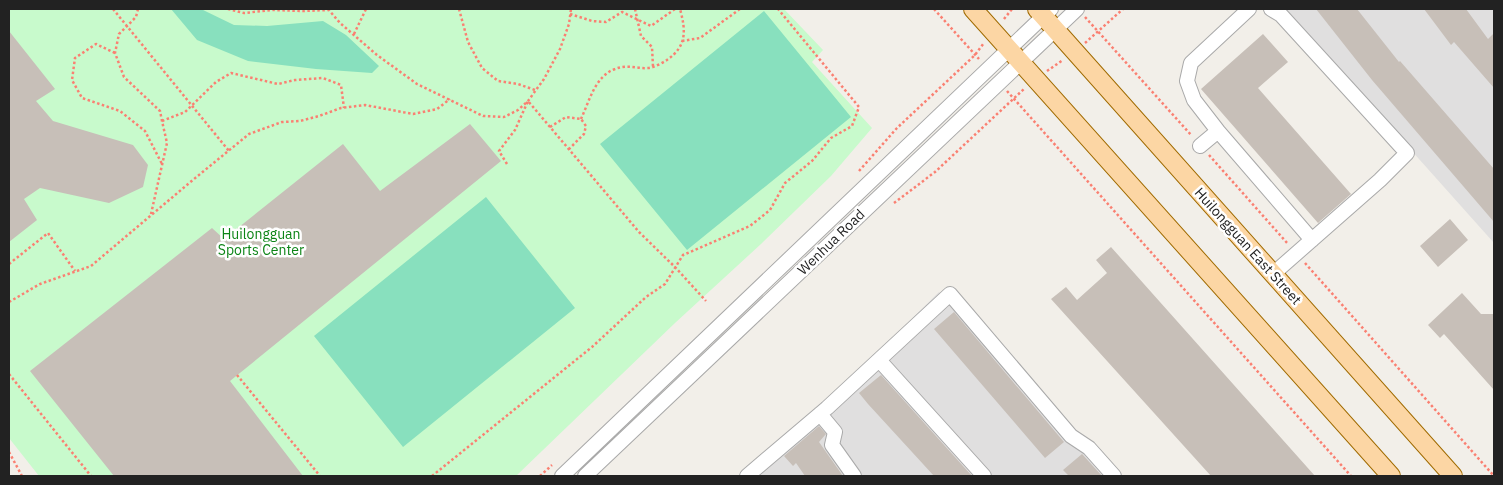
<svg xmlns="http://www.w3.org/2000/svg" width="1503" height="485" font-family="'IBM Plex Sans',sans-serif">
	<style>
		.residential { fill: #e0dfdf }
		.park { fill: #c8facc }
		.pitch { fill: #88e0be }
		.building { fill: #c7bfb8 }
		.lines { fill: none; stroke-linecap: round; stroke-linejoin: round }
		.minor-casing { stroke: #a9a9a9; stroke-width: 16 }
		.major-casing { stroke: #a06b00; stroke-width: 20 }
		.path { stroke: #fa8072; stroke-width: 2.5; stroke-dasharray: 2.5 2.5; stroke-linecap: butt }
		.minor { stroke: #fff; stroke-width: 14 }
		.major { stroke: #fcd6a4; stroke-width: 18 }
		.labels { text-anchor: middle; stroke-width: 5; stroke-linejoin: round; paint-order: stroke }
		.park-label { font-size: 14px; fill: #0c8416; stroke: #fff }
		.street-label { font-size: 14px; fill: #222; stroke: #fff }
	</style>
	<rect width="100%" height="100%" fill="#f2efe9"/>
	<path class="residential" d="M1285 9H1494V243Z
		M939 292 1106 476H752Z"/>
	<path class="park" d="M9 9H784L823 50 812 62 872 128 831 176 761 244 675 323 516 476H39L9 438Z"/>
	<path class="pitch" d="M171 9H201L234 25 267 26 323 21 346 35 379 66 372 73 316 69 248 61 197 40Z
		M764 11 851 117 687 250 600 144Z
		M486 197 575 308 403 447 314 336Z"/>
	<path class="building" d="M1316 9H1357L1399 62 1400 61 1494 169V222L1372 80Z
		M1424 9H1466L1488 39 1494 33V88L1454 42 1451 45Z
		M9 31 55 89 36 101 53 121 133 145 148 165 143 187 109 203 40 188 24 199 37 220 9 242Z
		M1263 34 1288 62 1258 88 1351 194 1318 223 1201 89Z
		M470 124 501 161 230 381 303 476H114L30 371 212 228 224 239 343 144 380 191Z
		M1450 219 1468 240 1438 267 1420 246Z
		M1111 247 1315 476H1211L1051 299 1066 287 1077 300 1107 273 1096 260Z
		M1462 293 1481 314H1494V390L1444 334 1440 338 1428 325Z
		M954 312 1064 442 1045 458 934 329Z
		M881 375 972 476H934L868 404 859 393Z
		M819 426 826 434 819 442 843 476H805L796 463 793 466 784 456Z
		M1082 454 1083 455 1102 476H1069L1063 470Z"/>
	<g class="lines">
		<defs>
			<path id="minor" d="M1249 9 1191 63 1187 81 1194 100 1218 131 1312 240
				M1271 9 1281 15 1407 153 1380 180 1273 274
				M1200 146 1218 131
				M879 360 984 476
				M820 414 835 432 832 445 854 476
				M562 476 1051 9
				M585 476 1077 9
				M747 476 827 408 950 294 1071 436 1089 448 1114 476"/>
			<path id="major" d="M973 9 1391 476
				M1037 9 1453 476"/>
		</defs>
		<use href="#minor" class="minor-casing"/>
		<use href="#major" class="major-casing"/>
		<path class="path" d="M113 9 229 151
			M138 9 136 17 119 34 115 53 124 77 160 111 162 121 167 143 151 214
			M228 9 244 13 273 10 303 11 328 10
			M328 9 340 23 377 55 417 84 483 116 504 117 518 110 528 101 544 79 560 49 569 24 571 9
			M459 9 468 42 482 68 498 81 518 84 535 90
			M635 9 641 36 652 47 653 67
			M934 9 979 59
			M570 14 592 21 606 22 622 12 651 26 675 9
			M1085 17 1192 136
			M1004 19 1012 9
			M354 34 366 9
			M682 41 700 38 740 9
			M1085 43 1123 9
			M115 53 96 44 75 58 72 80 82 98 120 111 145 131 162 164
			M1047 71 1063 60
			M1007 91 1351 476
			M581 119C589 102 595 76 615 69 627 64 637 69 649 68 655 67 662 63 667 60 687 46 686 31 680 9
			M162 121 185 112 216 82 231 73 278 84 295 80 323 78 341 85 344 108
			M550 127 566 117 581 119 586 126 584 134 568 150
			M1209 155 1288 244
			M507 164 499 151 515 130 528 101 639 232 675 267 706 301
			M859 171 897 128 975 55 984 43
			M894 203 935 172 1025 88
			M1305 263 1494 476
			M9 264 48 233 75 271
			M9 302 40 284 91 266 194 179 249 134 282 122 300 121 319 116 341 108 365 105 413 114 437 109 450 99
			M9 374 91 476
			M237 375 320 476
			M9 452 22 476
			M432 476 592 347 646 297 665 284 683 255 750 226 770 210 785 183 812 161 831 138 852 126 859 107 778 9
			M540 476 552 465"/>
		<use href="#minor" class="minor"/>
		<use href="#major" class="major"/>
	</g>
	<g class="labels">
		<g class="park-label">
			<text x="261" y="239">Huilongguan<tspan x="261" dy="16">Sports Center</tspan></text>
		</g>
		<g class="street-label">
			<text transform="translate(831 242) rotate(-44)" y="5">Wenhua Road</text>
			<text transform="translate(1248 246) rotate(48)" y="5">Huilongguan East Street</text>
		</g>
	</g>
	<rect width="1503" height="485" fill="none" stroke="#222222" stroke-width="20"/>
</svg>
